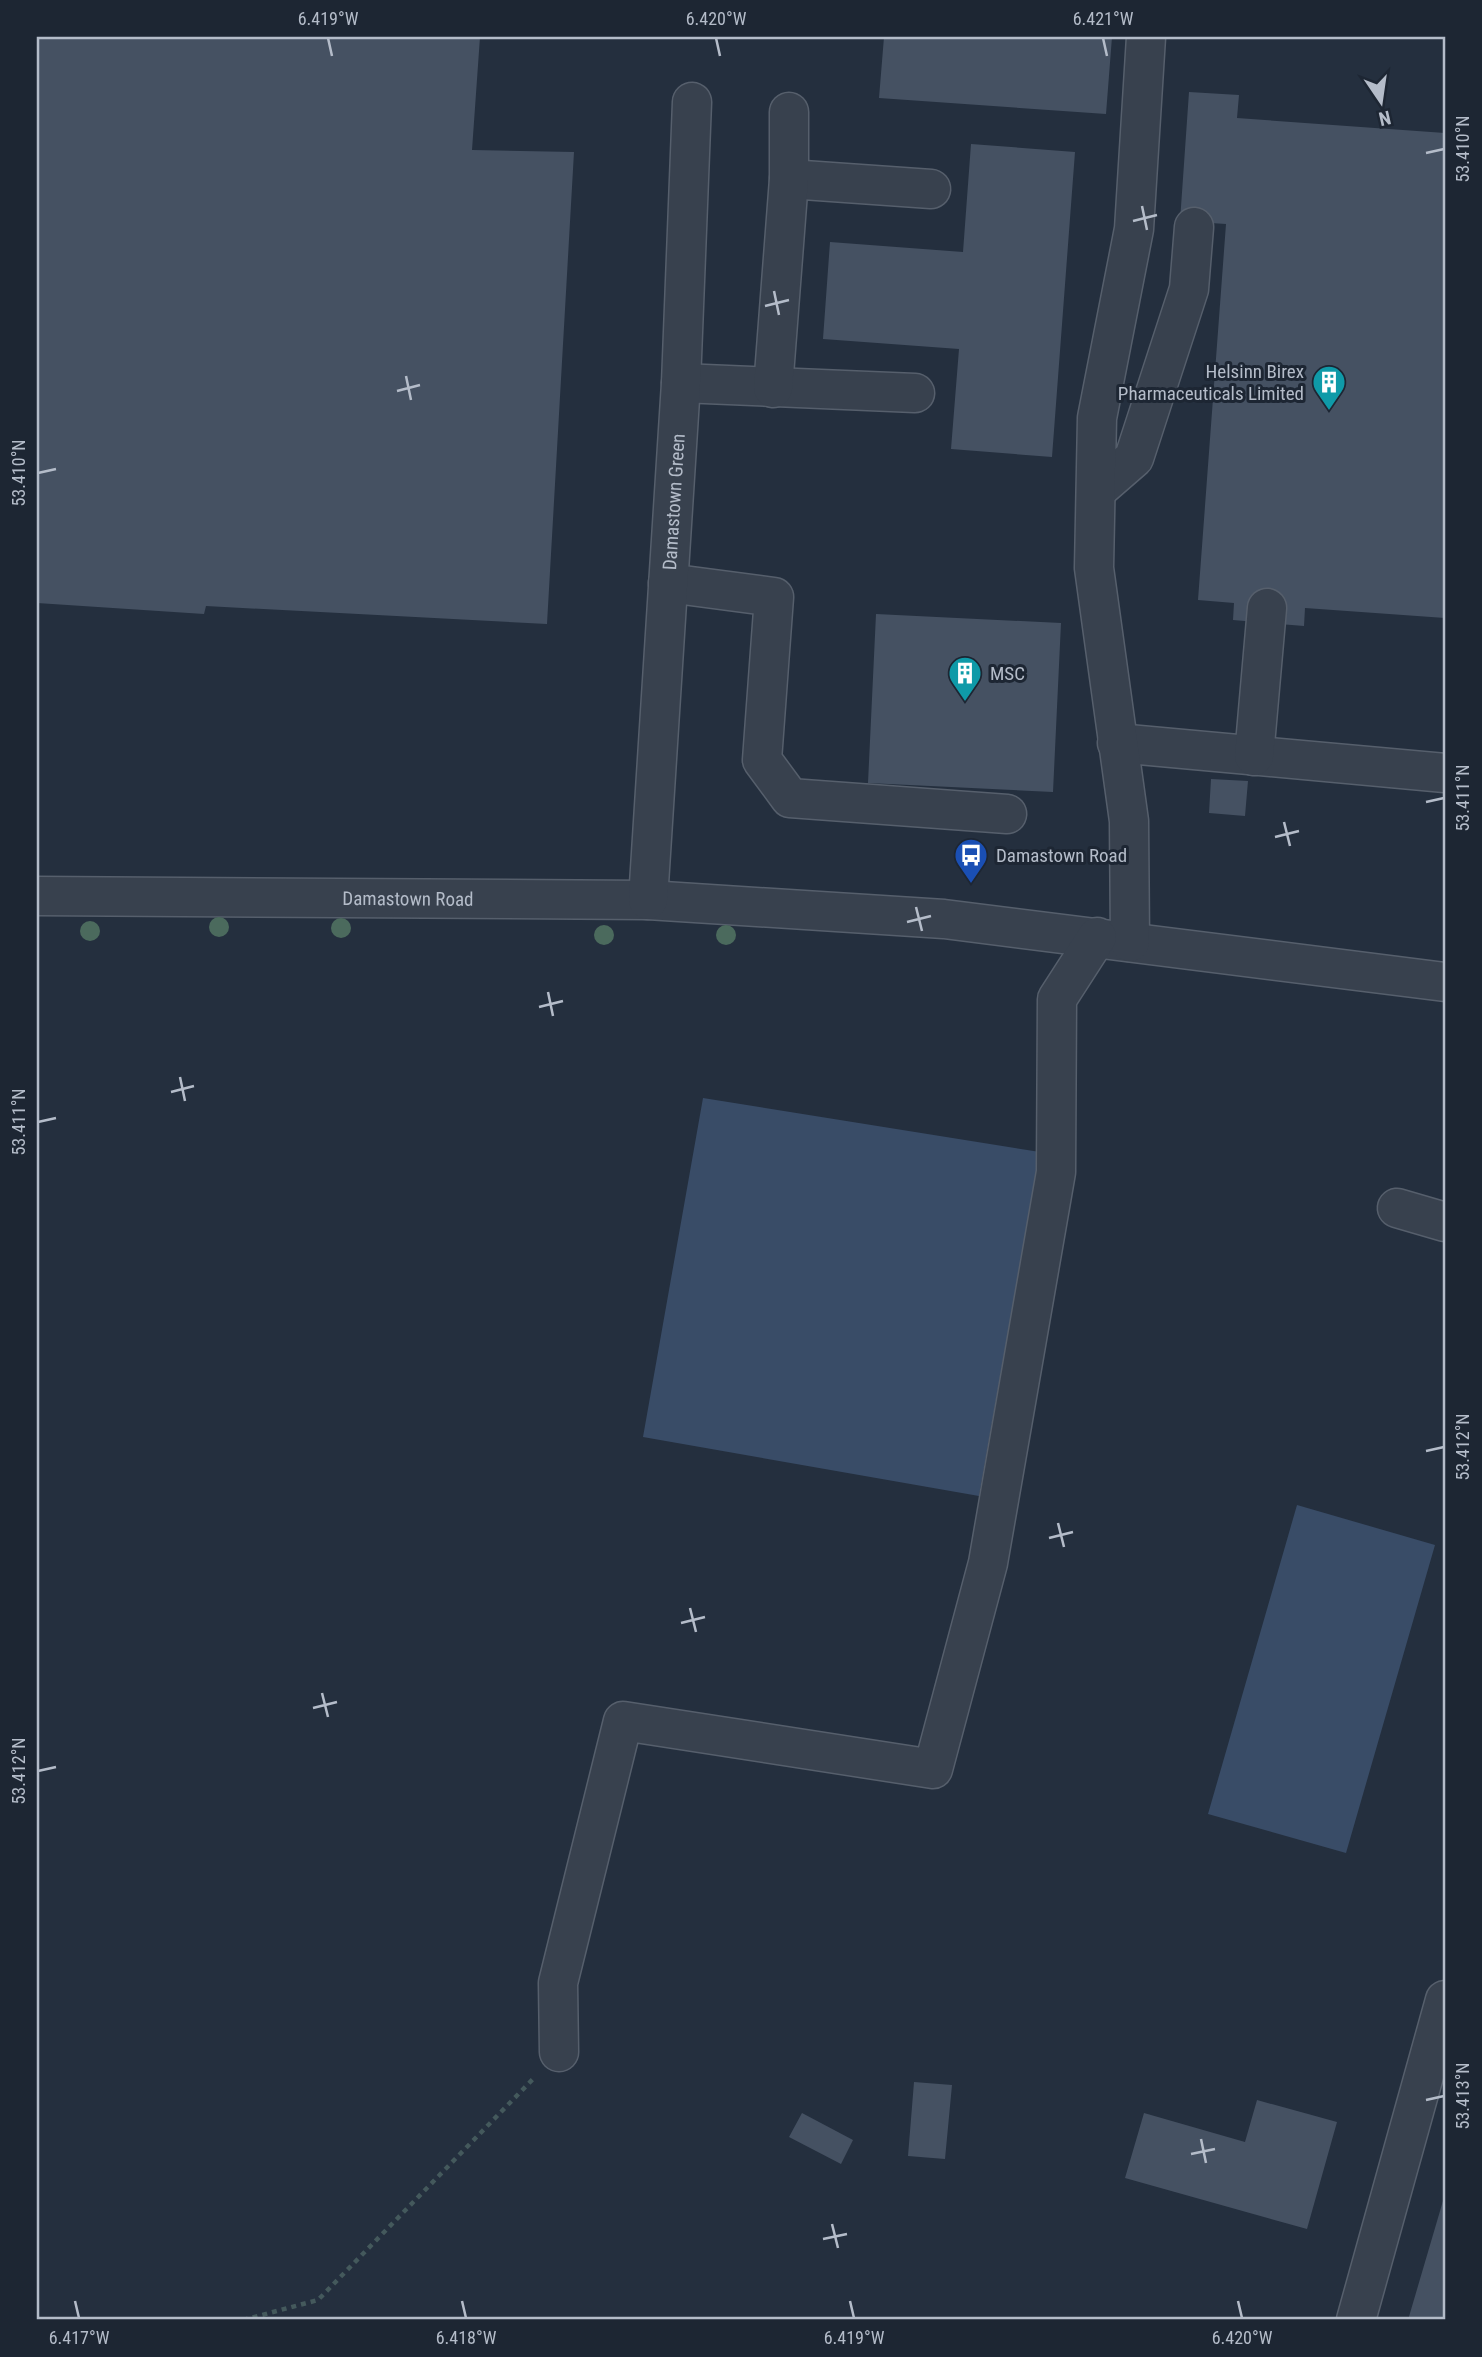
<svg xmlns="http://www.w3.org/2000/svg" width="1482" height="2357" font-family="'Roboto Condensed',sans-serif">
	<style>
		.water { fill: #394c67 }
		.building { fill: #455162 }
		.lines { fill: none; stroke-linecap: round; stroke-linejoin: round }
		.minor-casing { stroke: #565f6c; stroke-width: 41 }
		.path { stroke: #44595c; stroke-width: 4.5; stroke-dasharray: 5 5; stroke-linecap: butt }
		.minor { stroke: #38414e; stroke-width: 38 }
		.tree { fill: #4b6a5d }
		.ticks { fill: none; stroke: #b4bcc9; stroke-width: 2.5 }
		.labels { text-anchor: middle; stroke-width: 6; stroke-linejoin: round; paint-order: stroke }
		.poi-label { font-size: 19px; fill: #b4bcc9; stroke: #1d2633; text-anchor: start }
		.street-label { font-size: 19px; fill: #b4bcc9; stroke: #1d2633 }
		.neatline { fill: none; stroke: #b4bcc9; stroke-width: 2.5 }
		.ticks-label { font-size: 18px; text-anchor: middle; fill: #b4bcc9 }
	</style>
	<rect width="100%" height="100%" fill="#242f3e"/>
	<path class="water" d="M703 1098 1040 1152 979 1496 643 1437Z
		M1297 1505 1435 1545 1346 1853 1208 1814Z"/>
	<path class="building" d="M37 37H480L472 150 574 152 547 624 206 606 204 614 37 603Z
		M884 37H1112L1106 114 879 98Z
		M1189 92 1239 95 1237 118 1445 133V618L1305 608 1304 626 1233 620 1234 603 1198 600 1226 224 1180 221Z
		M971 144 1075 152 1052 457 951 449 959 349 823 339 830 242 963 252Z
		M876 614 1061 623 1053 792 868 783Z
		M1211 779 1248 781 1245 816 1209 813Z
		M914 2082 952 2085 945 2159 908 2156Z
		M1257 2100 1337 2122 1307 2229 1125 2178 1144 2113 1245 2142Z
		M802 2113 853 2140 841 2164 789 2137Z
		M1445 2194V2320H1408Z"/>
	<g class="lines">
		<defs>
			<g id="minor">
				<path d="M789 179 931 189"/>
				<path d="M681 383 915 393"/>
				<path d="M773 388 789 179V112"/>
				<path d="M1096 491 1134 458 1189 289 1194 227"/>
				<path d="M668 583 774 597 762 760 790 798 1007 814"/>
				<path d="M1117 743 1445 773"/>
				<path d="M1254 756 1267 608"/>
				<path id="s1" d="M37 896 648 900 944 919 1445 982"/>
				<path id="s2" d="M648 900 681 383 692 102"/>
				<path d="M1130 942 1129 821 1094 568 1097 418 1134 229 1146 37"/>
				<path d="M1397 1208 1445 1222"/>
				<path d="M559 2052 558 1983 623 1721 933 1769 988 1563 1056 1172 1057 999 1097 937"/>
				<path d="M1356 2320 1445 2000"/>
			</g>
		</defs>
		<use href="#minor" class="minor-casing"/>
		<path class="path" d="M243 2320 318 2300 534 2078"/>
		<use href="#minor" class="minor"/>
	</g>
	<g class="tree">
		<circle cx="219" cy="927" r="10"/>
		<circle cx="341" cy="928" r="10"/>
		<circle cx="90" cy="931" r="10"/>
		<circle cx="604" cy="935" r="10"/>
		<circle cx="726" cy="935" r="10"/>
	</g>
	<path class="ticks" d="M328 38 332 56M716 38 720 56M1103 38 1107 56M1426 153 1444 149M1142 206 1147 230M1133 221 1157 215M774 291 779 315M765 306 789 300M406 376 411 400M397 391 420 385M38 473 56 469M1426 802 1444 798M1284 822 1290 846M1275 837 1299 831M916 907 922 931M907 922 931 916M548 992 553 1016M539 1007 563 1001M180 1077 185 1101M171 1092 194 1086M38 1122 56 1118M1426 1451 1444 1447M1058 1523 1064 1547M1049 1538 1073 1532M690 1608 696 1632M681 1623 705 1617M322 1693 328 1717M313 1708 337 1702M38 1771 56 1767M1426 2100 1444 2096M1201 2139 1206 2163M1191 2154 1215 2149M832 2224 838 2248M823 2239 847 2234M75 2301 79 2318M462 2301 466 2318M850 2301 854 2318M1238 2301 1242 2318"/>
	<defs>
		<symbol id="building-pin" viewBox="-11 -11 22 30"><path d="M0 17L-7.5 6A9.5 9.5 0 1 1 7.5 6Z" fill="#0f9aa8" stroke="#1d2633"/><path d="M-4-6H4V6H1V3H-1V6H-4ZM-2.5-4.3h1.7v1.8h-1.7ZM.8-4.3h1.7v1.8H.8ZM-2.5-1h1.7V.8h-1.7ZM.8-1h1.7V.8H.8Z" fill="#fff"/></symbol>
		<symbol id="bus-pin" viewBox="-11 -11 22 30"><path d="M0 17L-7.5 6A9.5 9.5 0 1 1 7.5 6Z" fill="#1a4fb4" stroke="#1d2633"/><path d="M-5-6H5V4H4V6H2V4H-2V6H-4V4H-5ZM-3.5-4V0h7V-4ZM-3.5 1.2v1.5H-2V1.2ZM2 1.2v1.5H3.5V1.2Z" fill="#fff"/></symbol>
	</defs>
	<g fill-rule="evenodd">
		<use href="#building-pin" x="1310" y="363" width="38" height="52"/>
		<use href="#building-pin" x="946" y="654" width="38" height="52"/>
		<use href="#bus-pin" x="952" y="836" width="38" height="52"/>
	</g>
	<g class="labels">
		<g class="poi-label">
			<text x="1304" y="378" text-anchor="end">Helsinn Birex<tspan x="1304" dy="22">Pharmaceuticals Limited</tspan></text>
			<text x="990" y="680">MSC</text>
			<text x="996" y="862">Damastown Road</text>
		</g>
		<g class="street-label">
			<text dy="7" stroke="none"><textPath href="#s2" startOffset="399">Damastown Green</textPath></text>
			<text dy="7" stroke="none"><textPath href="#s1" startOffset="371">Damastown Road</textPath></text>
		</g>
	</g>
	<rect width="1482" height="2357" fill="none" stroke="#1d2633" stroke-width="77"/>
	<g transform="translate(1381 102) rotate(167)" stroke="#1d2633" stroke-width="5" paint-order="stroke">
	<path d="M0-5L12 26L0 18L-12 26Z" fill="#b4bcc9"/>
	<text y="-10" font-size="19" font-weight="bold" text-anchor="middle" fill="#b4bcc9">N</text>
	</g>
	<rect x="38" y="38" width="1406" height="2280" class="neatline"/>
	<g class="ticks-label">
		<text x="328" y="25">6.419°W</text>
		<text x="716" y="25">6.420°W</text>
		<text x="1103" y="25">6.421°W</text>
		<text transform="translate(1463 149) rotate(-90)" y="6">53.410°N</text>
		<text transform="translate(19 473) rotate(-90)" y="6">53.410°N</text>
		<text transform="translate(1463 798) rotate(-90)" y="6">53.411°N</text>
		<text transform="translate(19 1122) rotate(-90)" y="6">53.411°N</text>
		<text transform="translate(1463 1447) rotate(-90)" y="6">53.412°N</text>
		<text transform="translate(19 1771) rotate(-90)" y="6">53.412°N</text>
		<text transform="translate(1463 2096) rotate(-90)" y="6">53.413°N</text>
		<text x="79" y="2344">6.417°W</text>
		<text x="466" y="2344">6.418°W</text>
		<text x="854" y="2344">6.419°W</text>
		<text x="1242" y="2344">6.420°W</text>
	</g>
</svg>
